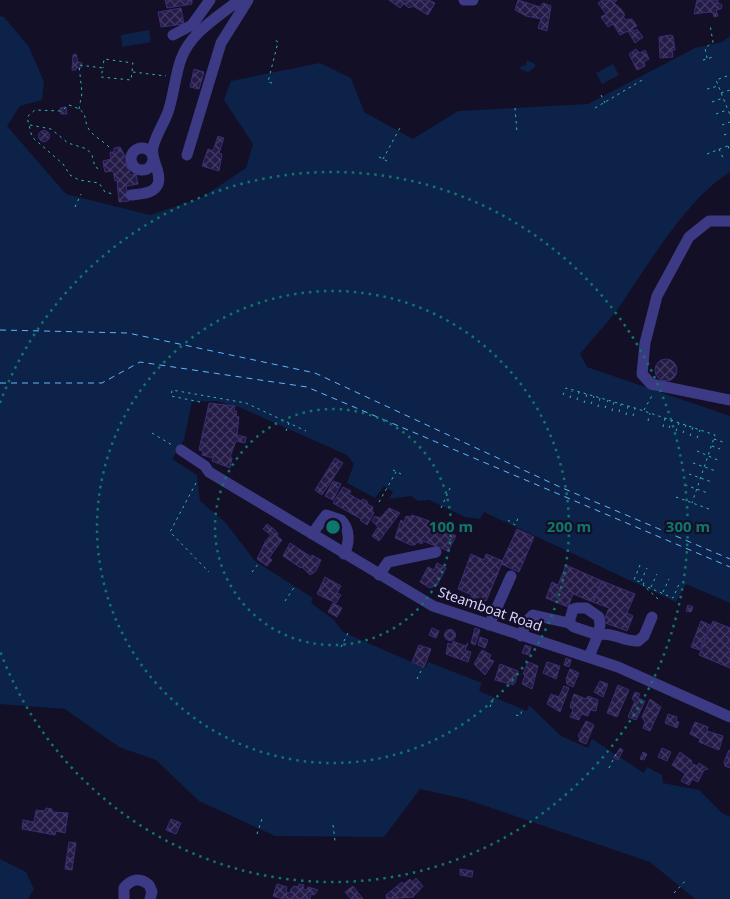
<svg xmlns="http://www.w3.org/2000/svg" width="730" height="899" font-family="'Noto Sans',sans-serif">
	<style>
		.water { fill: #0c2248 }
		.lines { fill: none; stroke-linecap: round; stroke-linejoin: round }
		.ferry { stroke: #62b6ff; stroke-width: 1; stroke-dasharray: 6 5; stroke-linecap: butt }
		.building { fill: url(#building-cross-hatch); stroke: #3b2d73 }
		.path { stroke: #2fb8b0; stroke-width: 1; stroke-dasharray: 2.5 4; stroke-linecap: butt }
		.minor { stroke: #3d3a85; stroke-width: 11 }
		.ring { fill: none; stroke: #0f766e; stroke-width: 2.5; stroke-dasharray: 2.5 5 }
		.labels { text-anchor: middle; stroke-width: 4.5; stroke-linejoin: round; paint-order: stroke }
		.street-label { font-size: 14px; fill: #d9d4ff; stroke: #130f26 }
		.centre { fill: #0f766e; stroke: #130f26; stroke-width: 2.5 }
		.ring-label { font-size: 15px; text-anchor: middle; font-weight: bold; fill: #0f766e; stroke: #130f26; stroke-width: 4.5; stroke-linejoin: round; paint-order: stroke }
	</style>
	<defs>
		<pattern id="building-cross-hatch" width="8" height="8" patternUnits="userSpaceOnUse" patternTransform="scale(1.25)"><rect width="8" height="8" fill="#241b47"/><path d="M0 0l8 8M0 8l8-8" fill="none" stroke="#433b63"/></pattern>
	</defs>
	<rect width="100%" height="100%" fill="#130f26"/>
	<path class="water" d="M0 16 4 17 29 47 44 82 42 100 20 106 7 126 66 194 150 215 201 198 246 168 253 144 224 100 231 81 320 63 351 78 364 112 413 139 458 111 588 104 695 48 722 42 730 36V172C686 199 647 267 617 310 606 325 592 339 580 354L587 367 730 416V603L686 584 676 602 484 512 480 519 465 517 429 500 418 501 411 496 389 499 393 492 384 486 375 498 347 483 354 464 347 455 239 407 216 401 192 402 184 440 172 459 197 475 200 501 225 522 255 561 313 598 311 603 334 620 343 632 425 668 428 662 482 683 479 691 527 711 529 705 561 736 588 748 592 739 644 773 647 767 662 775 663 783 699 790 722 813 730 817V899H695L650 862 465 799 420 789 384 837 275 836 199 801 156 760 119 747 65 709 0 704Z
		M149 30 151 42 122 47 121 35Z
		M527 60 535 64V67L528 72 520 69 521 66H525Z
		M613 64 619 75 602 84 596 73Z
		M0 859 26 872 34 889 28 899H0Z"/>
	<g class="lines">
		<path class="ferry" d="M0 330 128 333 315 373 560 487 730 559
			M0 383H102L140 362 307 387 730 567"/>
	</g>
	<path class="building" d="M165 0H192V4L167 8Z
		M389 0H429L435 3 428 15 413 6 409 8 404 4 400 8Z
		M518 0 540 7 543 3 551 6 547 31 538 28 541 19 526 16 515 10Z
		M602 0H617L614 3 621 9 625 15 623 16 626 20 632 19 637 26 632 29 634 31 637 29 643 37 635 43 628 31 620 35 613 24 608 27 601 17 606 14 598 3Z
		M697 0H718V3L722 5 721 9 716 10 718 16 714 17 713 13 709 12 694 14Z
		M181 8 184 24 161 27 158 12Z
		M670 35 673 36 675 50H672L673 57 660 58 659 37Z
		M636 49 640 53 645 50 649 59 644 62 645 66 637 70 629 54Z
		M76 54 78 62 82 63 81 68H76V70H72L73 55Z
		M194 69 204 72 199 89 190 87Z
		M66 107 67 114H61L60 108Z
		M38.5 136a5.5 5.5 0 1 1 11 0a5.5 5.5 0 1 1-11 0Z
		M218 136 224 138 219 153 222 154 219 171 202 166 208 149 213 151Z
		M120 147 125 156H128L130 175 136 174 138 184 126 186 129 201 119 202 117 180 115 181 113 171 105 172 103 163V161L111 159 110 152H114V148Z
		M655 370a11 11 0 1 1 22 0a11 11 0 1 1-22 0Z
		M209 403 235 406 234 411H237L236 416 239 417 237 435 246 437 245 443 236 441 230 457 232 458 230 468 212 461 213 458 202 455 203 451 199 450Z
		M335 458 343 463 322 495 315 490Z
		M333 481 341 484 333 500 325 496Z
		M343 487 351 491 349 494 361 501 363 499 368 502 367 504 373 507 372 512 374 513 367 525 360 520 361 519 333 503Z
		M389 508 400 513 379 541 372 536 378 527 372 521 375 516 380 518Z
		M412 515 435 523 436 521 444 524 445 521 451 524 450 526 455 528 452 534 456 536 448 551 423 541 422 544 417 542 415 545H411L395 538 401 520 404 522 406 516 411 517Z
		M267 524 275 530 278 534 277 536 282 540 269 558 272 560 267 566 257 559 265 542 271 535 263 529Z
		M517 529 534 537 519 572 501 564Z
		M290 543 311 557 312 555 321 560 316 571 310 575 302 567 301 568 283 556Z
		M471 554 484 560 486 554 503 561 486 601 476 597 475 599 471 597 472 595 458 589Z
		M437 563 446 568 437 585 430 588 420 582 428 567 434 570Z
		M566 565 602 581 593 602 573 594 568 607 546 598 552 582 558 585Z
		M325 577 341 586 337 593 341 595 336 603 317 594Z
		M602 581 635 594 627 613 633 616 627 631 603 622 609 608 593 602Z
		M333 603 342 608 337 617 328 612Z
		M688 605 693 607 691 612 686 611Z
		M701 621 710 625 700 650 691 647Z
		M713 621 730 628V668L699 655Z
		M432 628 439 631 436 638 429 635Z
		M475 628 480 630 475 645 471 643Z
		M444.5 635a5.5 5.5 0 1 1 11 0a5.5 5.5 0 1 1-11 0Z
		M480 637 488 640 485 648 478 645Z
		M453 641 465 646 468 643 465 650 471 652 468 662 446 654 448 643 452 645Z
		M419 645 431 649 424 667 412 662Z
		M525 645 531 647 529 655 522 653Z
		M482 650 491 655 489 659 494 661 485 675 474 664Z
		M566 658 571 660 569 667 564 665Z
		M528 662 538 666 532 689 522 684 525 675 523 674Z
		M547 662 560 666 556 679 543 673Z
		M500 664 518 671 515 683 512 682V683L514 685 495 680Z
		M570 669 579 673 573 687 567 684 566 679Z
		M600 681 608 684 603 697 594 692Z
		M618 685 629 690 617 717 607 713Z
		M564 686 569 688 560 712 547 704 551 694 559 697Z
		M635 692 640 694 638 698 645 701 636 720 628 717 635 701 632 699Z
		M574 694 586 699 588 696 598 700 596 711 590 710 588 716 581 714 579 720 570 717 573 710 570 707Z
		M650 699 661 707 650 731 643 728 645 722 642 717Z
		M668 714 677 717 676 721 679 722 677 728 665 723Z
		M586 721 594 725 586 744 579 741 580 737 578 736Z
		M695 722 708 727 707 731 723 736 719 750 699 742 700 739 690 734Z
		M620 748 623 750 618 760 614 758Z
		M662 748 671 752 667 761 658 757Z
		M729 750 730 751V768L725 766 724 762Z
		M643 752 647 754 644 760 640 759Z
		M680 752 692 761 691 763 697 766 699 763 708 769 704 770 698 782 692 779 689 785 681 781 685 774 672 765Z
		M46 808 52 809V812L68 813 65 833 56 831 55 835 22 829 23 820 34 822 36 810 45 811Z
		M171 819 181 823 176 834 166 830Z
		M69 842 76 843 72 870 65 869Z
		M460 869 473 871 472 877 460 875Z
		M416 878 423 886 413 897 387 899 386 895 402 882 404 884 410 879 412 882Z
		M277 884 287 887 286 892 290 893 291 889 294 886 298 887 299 884 304 885 303 889 307 890 308 887 318 890 314 895 311 894 310 899H284L273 896Z
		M353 886 363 899H351L345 892Z"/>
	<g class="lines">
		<path class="path" d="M707 58 705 48 713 42 710 25
			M703 60 713 57
			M133 72 166 76
			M727 76 716 80 730 115
			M272 83 268 82 278 42 275 40
			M707 89 718 86
			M721 93 730 90
			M601 95 605 103
			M712 102 723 98
			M515 108 517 133
			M595 108 644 79
			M79 109 82 93 79 65 103 68 101 77 131 80 133 63 104 59 103 68
			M716 114 727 110
			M30 125 51 129 68 143 87 149 92 155 95 167 99 169
			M722 125 730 122
			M724 135 730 133
			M728 146 730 152
			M109 147C103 141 95 137 90 131 81 119 92 112 69 105L61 111 35 110 27 117 32 137 63 164 70 175 79 180 99 183 105 192 113 194
			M719 149 723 158
			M707 154 730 145
			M379 157 387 161
			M383 159 401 126
			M75 207 81 194
			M563 395 566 388 635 408 715 435 692 503
			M570 398 572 391
			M577 400 579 392
			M200 402 171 396 172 390 246 403 306 431
			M584 403 587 394
			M591 404 594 396
			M598 407 600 398
			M605 408 608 400
			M644 410 653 394
			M612 411 614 402
			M619 412 621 404
			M626 415 628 406
			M633 416 635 408
			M648 421 650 413
			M663 427 665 418
			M669 428 672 420
			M286 431 289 423
			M676 431 679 423
			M152 433 172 445
			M683 433 686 425
			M690 436 693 427
			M697 438 700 430
			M714 439 723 442
			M712 446 720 449
			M697 451 720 461
			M693 463 716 471
			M393 470 401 474
			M689 474 712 482
			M196 483 170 532 209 572
			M685 485 708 493
			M676 497 709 509
			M379 502 396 472
			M441 508 451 486
			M508 520 515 525 519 516
			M640 565 634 580 644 583 643 585
			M252 572 259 563
			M641 581 647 568
			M651 587 657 574
			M663 592 669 579
			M658 599 643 585 673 598 680 582
			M285 601 295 586
			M341 647 348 633
			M417 679 423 667
			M490 707 494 697
			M516 715 520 716 523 708
			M609 768 616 754
			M333 825 335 841
			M257 834 262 819
			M674 893 687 879"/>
		<path class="minor" d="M464 0H473
			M173 35 192 25 210 0
			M131 159a11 11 0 1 1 22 0a11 11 0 1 1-22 0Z
			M187 155 221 43 248 0
			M131 195C140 194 154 194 158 184 162 172 150 159 153 147 156 135 164 123 168 112 174 94 175 76 181 59 191 32 218 17 239 0
			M730 221H709L689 237 657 296 645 343 642 374 651 384 730 400
			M181 450 205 466 209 472 433 606 618 667 730 717
			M312 534 326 515 341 520C350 529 350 543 344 554
			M379 575 388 562 436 552
			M577 608H586L599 617 600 625 598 635 574 627 569 623 573 609Z
			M489 625 511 576
			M521 636 527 621 533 615 569 623
			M589 657 598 635C612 631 624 642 638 641L644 636 652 617
			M124 899V888C131 879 140 877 149 885L152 892 150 899"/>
	</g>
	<g class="ring">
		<circle cx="333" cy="527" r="118"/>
		<circle cx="333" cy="527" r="236"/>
		<path d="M0 403A355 355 0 1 1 0 651"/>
	</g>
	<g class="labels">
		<g class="street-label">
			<text transform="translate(490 609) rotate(19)" y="5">Steamboat Road</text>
		</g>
	</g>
	<circle cx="333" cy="527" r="8" class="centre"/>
	<g class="ring-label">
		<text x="451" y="532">100 m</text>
		<text x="569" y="532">200 m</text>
		<text x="688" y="532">300 m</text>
	</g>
</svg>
